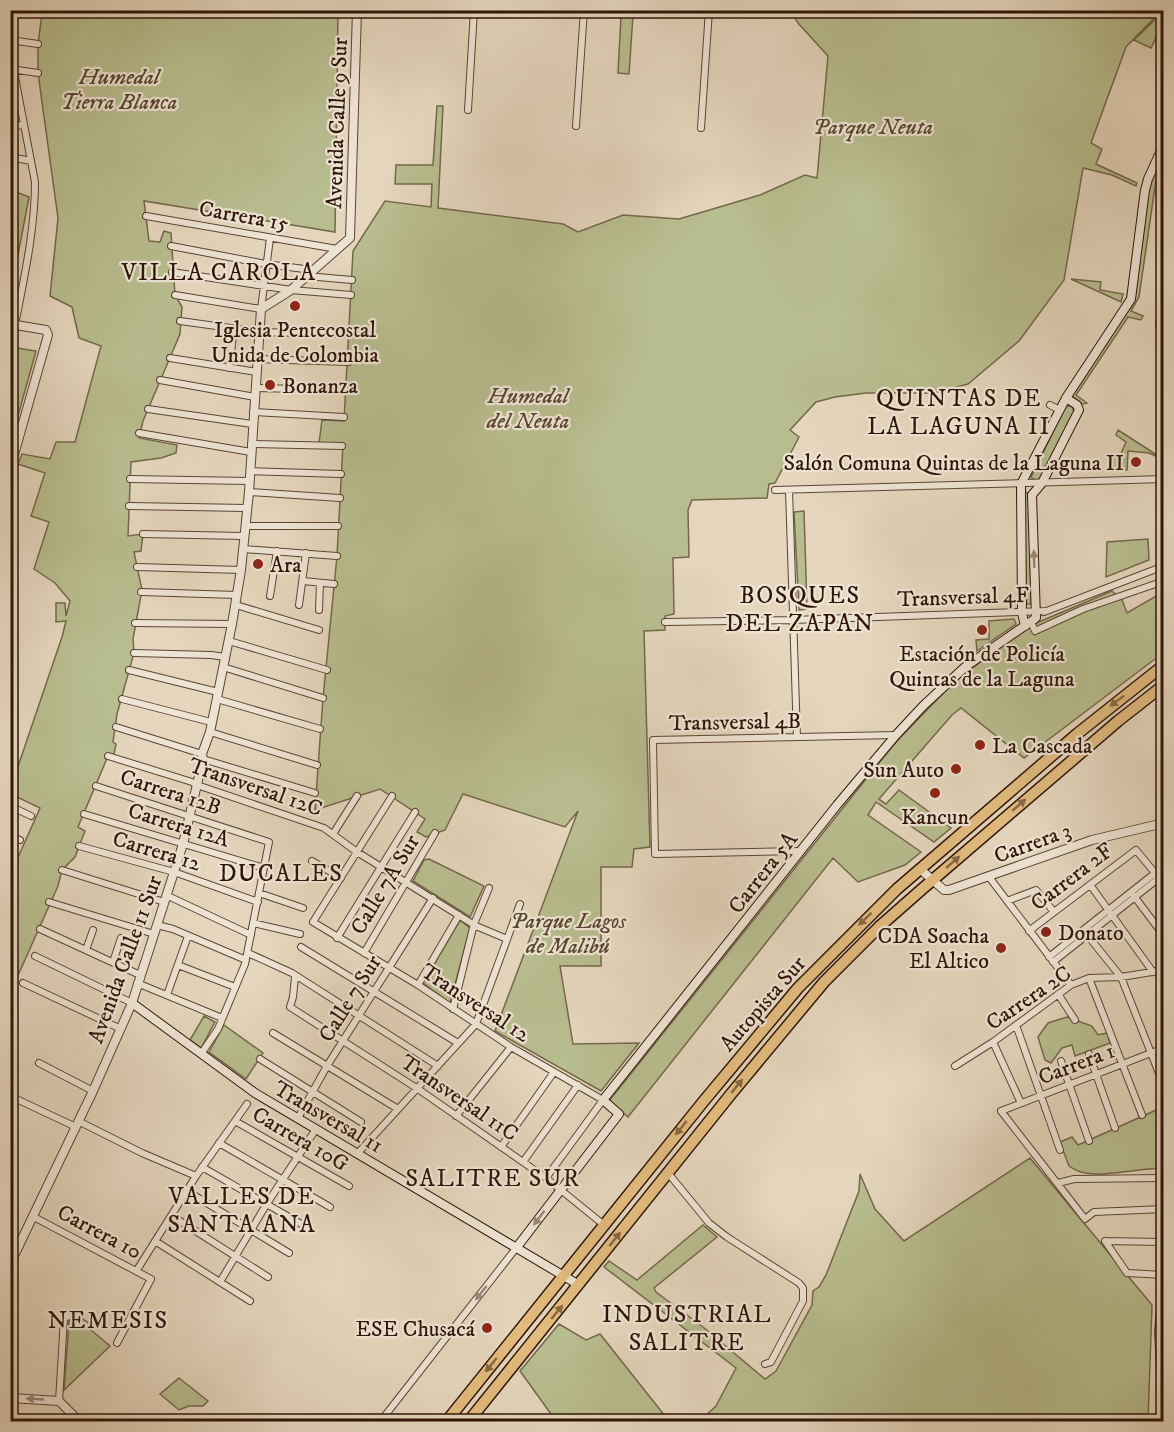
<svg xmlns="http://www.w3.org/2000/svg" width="1174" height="1432" font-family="'IM FELL DW Pica',serif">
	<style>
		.green { fill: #b8bd8f; stroke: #74684c; stroke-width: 1.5 }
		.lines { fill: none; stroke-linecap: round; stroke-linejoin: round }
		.minor-casing { stroke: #5c4435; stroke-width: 8 }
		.tertiary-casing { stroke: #5c4435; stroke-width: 10 }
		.secondary-casing { stroke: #2f1408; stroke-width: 10 }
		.trunk-casing { stroke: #2f1408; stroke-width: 13 }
		.minor { stroke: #eee4d4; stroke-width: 6 }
		.tertiary { stroke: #eee4d4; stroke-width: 8 }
		.secondary { stroke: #eee4d4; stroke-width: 8 }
		.trunk { stroke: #e2bb7e; stroke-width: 10 }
		.oneway { fill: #988678 }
		.oneway2 { fill: #886843 }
		.poi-dot { fill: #8f2418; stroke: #eee4d4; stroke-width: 2 }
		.labels { text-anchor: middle; stroke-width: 4.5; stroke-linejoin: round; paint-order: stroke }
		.park-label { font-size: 22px; font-style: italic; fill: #584730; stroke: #eee4d4 }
		.street-label { font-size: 22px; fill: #2f1408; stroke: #eee4d4 }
		.poi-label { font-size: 22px; fill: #2f1408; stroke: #eee4d4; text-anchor: start }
		.neighbourhood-label { font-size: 24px; letter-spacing: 1.5px; fill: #2f1408; stroke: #eee4d4 }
	</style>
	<rect width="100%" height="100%" fill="#e5d6bd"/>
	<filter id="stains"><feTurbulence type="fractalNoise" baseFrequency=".00333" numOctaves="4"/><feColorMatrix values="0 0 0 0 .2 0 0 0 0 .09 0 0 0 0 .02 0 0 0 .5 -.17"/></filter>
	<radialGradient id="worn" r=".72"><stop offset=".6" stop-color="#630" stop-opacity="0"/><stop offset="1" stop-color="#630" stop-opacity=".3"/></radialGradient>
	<path class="green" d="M40 11H338L335 232 144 201 149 241 160 242 164 231 171 233 175 295 182 307 180 334 143 421 139 438 177 445 176 453 161 458 131 462 128 536 143 534 141 551 134 552 142 590 133 639 134 653 117 714 113 742 116 744 114 754 108 756 78 827 85 831 75 857 62 870 58 886 11 991V873L40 808 11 794V787L62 637 66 621 56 622V603H65L66 616 70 601 55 583 34 569 49 522 31 516 45 473 18 464 22 454 50 459 56 442H75L101 346 79 338 72 307 50 296 58 218 38 73V44L42 14Z
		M791 11H1161L1126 47 1091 143 1102 149 1096 164 1137 183 1136 186 1112 175 1083 168 1064 280 1019 341 968 384 933 393H866L835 397 816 402 790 430 799 437 775 483 769 484 767 498 692 500 688 510 689 557 673 558 674 614 665 616V630L644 631 650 847 634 849 632 867H601V966H560L573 1044 639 1043 601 1091 495 1031 578 811 565 827 463 794 445 830 426 837 417 832 425 819 380 789 315 810 323 698 337 556 343 444 319 443 322 420 344 421 353 251 385 201 431 207 432 184H395L396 165H433L437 106H443L438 208 563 224 578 232 623 215 679 219 760 195 805 175 817 178 828 56 798 23Z
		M1163 12V23L1151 48 1134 40Z
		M633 15 629 74 618 73 621 16Z
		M1163 152V167L1159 176 1163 182 1156 180 1139 297 1131 311 1143 316 1141 320 1128 317 1076 395 1087 403 1082 404 1072 396 1134 298 1149 183Z
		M11 190 29 197 11 292V241L17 216 11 213Z
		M1071 279 1101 282 1100 290 1123 294 1121 302Z
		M11 347 36 351 14 430 10 428Z
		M1066 406H1072L1074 412 1039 480H1034L1031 477Z
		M1118 430 1163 459V464L1162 459 1149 453 1128 451 1127 470 1108 468 1113 457 1119 458 1126 442 1116 435Z
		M1024 492 1029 493 1031 604H1026Z
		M804 511 807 609 799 610 794 512Z
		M1148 539 1149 560 1106 577 1107 542Z
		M1112 591 1122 600 1127 613 1163 592V653L1024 758 961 708 952 715 879 799 886 804 899 790 951 828 934 842 876 802 868 815 921 852 905 865 858 882 833 858 628 1117 609 1101 874 769 897 741 954 682 1027 627Z
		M1014 619 1016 624 977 651 976 640 989 639V621Z
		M429 859 484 886 470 917 413 881 424 860Z
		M460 920 470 928 450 1003 423 983Z
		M204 1016 215 1022 201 1048 190 1040Z
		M1067 1017 1092 1026 1098 1035 1107 1033 1110 1043 1075 1056 1072 1045 1062 1048 1051 1063 1045 1060 1038 1037 1048 1023Z
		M224 1025 263 1053 246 1079 209 1052Z
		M1163 1107V1168C1141 1168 1101 1178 1081 1172 1077 1171 1072 1168 1069 1166L1060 1142 1072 1137 1078 1145Z
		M1030 1158 1152 1305 1148 1421H700L716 1406 736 1368 604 1267 609 1261 637 1280 703 1225 717 1237 654 1288 656 1292 703 1327 765 1379 776 1371 812 1305 813 1291 819 1287 826 1275 859 1191 860 1174 875 1209 904 1241Z
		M81 1318 94 1326 91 1330 110 1346 64 1390 69 1321Z
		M559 1324 586 1340 600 1334 669 1421H556L520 1371Z
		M179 1378 208 1401 203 1406H189L179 1410 160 1394Z"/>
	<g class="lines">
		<defs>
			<path id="minor" d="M23 10 42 14
				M10 40 38 44
				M10 51 35 182C35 230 24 278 15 325
				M11 69 38 73
				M468 110 474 10
				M10 124 24 126
				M576 126 584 10
				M701 128 709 10
				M10 157 31 161
				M146 216 337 249
				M171 246 266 264 312 270
				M172 272 291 290 351 295
				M306 276 352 280
				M175 295 261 309 270 238
				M180 321 259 332 350 334
				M1159 325 1164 293
				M170 358 257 372
				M257 359 348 362
				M229 368 234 328
				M160 380 255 397
				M256 388 345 390
				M1050 405 1060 410
				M148 409 252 424
				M253 412 344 417
				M139 433 251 452
				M251 444 342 446
				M250 471 341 474
				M130 479 249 481
				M775 490 1164 479
				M789 490 797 737
				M249 492 340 498
				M129 506 247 508
				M245 526H338
				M143 534 244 536
				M243 549 337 556
				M137 567 241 570
				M303 581 334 584
				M141 592 237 595
				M270 596 277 551
				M236 605 319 630
				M299 605 306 553
				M319 610 320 583
				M1044 612 1164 566
				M665 622 792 620 1046 611
				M1031 622 1035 631 1083 609 1164 581
				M135 623 232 624
				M229 641 327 670
				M134 653 211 655 225 657
				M223 667 323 698
				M129 670 218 692
				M122 699 211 722
				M217 699 320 729
				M116 727 202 754
				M210 732 317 765
				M108 756 192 782 197 785 324 828 357 852 476 926 507 939
				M203 759 315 793
				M96 786 269 842 245 964 218 1029 201 1054
				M392 796 313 922 418 985 511 1047 603 1100 546 1178
				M10 806 31 816
				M84 814 264 868
				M333 834 357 796
				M10 836 20 840
				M79 846 174 872 258 902
				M800 851 655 854 653 740 896 735
				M312 861 341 878
				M62 870 164 902
				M989 877 1071 985
				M1091 886 1153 972
				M259 893 303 908
				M166 895 251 935
				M1134 896 1164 936
				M1007 901 1036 890 1054 912
				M49 902 154 934
				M253 923 300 934
				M157 925 173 929 246 960
				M40 929 140 975
				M1029 931 1136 850 1164 884
				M1084 931 1121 977 1164 1086
				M337 938 415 812
				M301 947 458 1043
				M86 950 93 930
				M248 953 292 973 438 1066
				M364 953 435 833
				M35 956 132 1003
				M1049 957 1164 866
				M113 962 121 938
				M1053 962 1164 874
				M178 965 235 987
				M295 977 293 997 290 1007 418 1089 546 1178 604 1225
				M1089 978 1142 1115
				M23 983 121 1029
				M137 983 222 1018
				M418 985 459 915
				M1058 994 1075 1020
				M167 995 188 936
				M453 1009 474 924 489 888
				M1016 1025 1060 1150
				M273 1033 398 1109
				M993 1042 1021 1103
				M1164 1048 1001 1111 1085 1219 1094 1212 1164 1209
				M1089 1054 1115 1128
				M260 1059 361 1122
				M1061 1061 1089 1141
				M39 1063 93 1091
				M955 1066 993 1042 1071 985 1089 978 1121 977 1164 970
				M10 1096 76 1127
				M456 1116 511 1047
				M298 1118 327 1066 433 898
				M78 1121 142 1153 196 1176
				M235 1121 349 1186
				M219 1143 330 1207
				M501 1147 554 1072
				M358 1153 476 1024 520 904
				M523 1162 578 1085
				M202 1167 310 1229
				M668 1173 709 1223 727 1237 799 1283 803 1288V1301L771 1362 765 1364
				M1058 1183 1074 1179 1164 1178
				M187 1191 289 1253
				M32 1216 151 1279 117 1343
				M172 1216 268 1277
				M155 1241 250 1301
				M1105 1241 1127 1273 1164 1275
				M1105 1241 1164 1242
				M1164 1269 1158 1331 1161 1389H1164
				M137 1270 196 1176 247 1104
				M220 1282 266 1205 316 1129
				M59 1401 64 1318 70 1316
				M380 1422 517 1247"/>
			<path id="tertiary" d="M10 324 46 330 48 335 10 469
				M920 869 944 890H949L1092 840 1164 823
				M10 1264 93 1091 132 1003 183 844 203 759 202 754 210 732 232 624 241 570 249 492 261 309 291 290 350 238 357 10
				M10 1398 59 1401 80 1422"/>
			<path id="secondary" d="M1025 626 1022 613 1021 484 1066 398 1131 299 1145 190 1148 179 1164 144
				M132 1003 255 1093 579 1285
				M517 1247 619 1114 603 1100 837 805 896 735 923 706 965 667 1036 618 1032 495 1042 483 1079 410 1077 405 1066 398"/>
			<path id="trunk" d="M446 1422 703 1102 798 988 897 889 1077 734 1164 665
				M468 1422 731 1094 824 982 879 927 921 890 1118 721 1164 685"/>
		</defs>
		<use href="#minor" class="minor-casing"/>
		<use href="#tertiary" class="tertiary-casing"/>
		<use href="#secondary" class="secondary-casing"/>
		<use href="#trunk" class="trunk-casing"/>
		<use href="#minor" class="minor"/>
		<use href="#tertiary" class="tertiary"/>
		<use href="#secondary" class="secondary"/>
		<use href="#trunk" class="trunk"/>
	</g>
	<defs><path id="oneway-solid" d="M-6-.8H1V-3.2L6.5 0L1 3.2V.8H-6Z" transform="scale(1.5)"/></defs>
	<g class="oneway">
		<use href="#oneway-solid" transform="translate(1034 559) rotate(-92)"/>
		<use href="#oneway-solid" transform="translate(539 1218) rotate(127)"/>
		<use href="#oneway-solid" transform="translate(481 1293) rotate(128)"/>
		<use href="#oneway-solid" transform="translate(35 1399) rotate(-177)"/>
	</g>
	<g class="oneway2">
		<use href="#oneway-solid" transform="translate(1117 701) rotate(143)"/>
		<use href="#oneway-solid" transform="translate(1019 805) rotate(-41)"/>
		<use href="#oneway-solid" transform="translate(953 862) rotate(-41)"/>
		<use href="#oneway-solid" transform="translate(865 919) rotate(136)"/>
		<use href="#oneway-solid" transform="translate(737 1086) rotate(-51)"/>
		<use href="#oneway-solid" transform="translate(681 1128) rotate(129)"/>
		<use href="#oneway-solid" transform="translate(615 1239) rotate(-51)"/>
		<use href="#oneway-solid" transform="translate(557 1312) rotate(-51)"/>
		<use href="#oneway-solid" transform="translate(491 1365) rotate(129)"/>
	</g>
	<g class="poi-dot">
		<circle cx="295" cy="306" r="6"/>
		<circle cx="270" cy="385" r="6"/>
		<circle cx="1136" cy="462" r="6"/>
		<circle cx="258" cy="564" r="6"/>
		<circle cx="982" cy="630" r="6"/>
		<circle cx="980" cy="745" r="6"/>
		<circle cx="956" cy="769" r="6"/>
		<circle cx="935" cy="793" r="6"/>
		<circle cx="1046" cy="932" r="6"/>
		<circle cx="1001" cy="948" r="6"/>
		<circle cx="487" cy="1328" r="6"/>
	</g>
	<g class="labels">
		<g class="park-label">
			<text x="119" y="84">Humedal<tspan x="119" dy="25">Tierra Blanca</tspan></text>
			<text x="873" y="134">Parque Neuta</text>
			<text x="528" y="403">Humedal<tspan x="528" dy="25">del Neuta</tspan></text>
			<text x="568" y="928">Parque Lagos<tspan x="568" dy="25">de Malibú</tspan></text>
		</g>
		<g class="street-label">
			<text transform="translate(336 123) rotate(-88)" y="8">Avenida Calle 9 Sur</text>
			<text transform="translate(244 215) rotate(10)" y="8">Carrera 15</text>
			<text transform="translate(963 596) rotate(-2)" y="8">Transversal 4F</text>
			<text transform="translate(735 721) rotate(-1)" y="8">Transversal 4B</text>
			<text transform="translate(256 786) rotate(19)" y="8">Transversal 12C</text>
			<text transform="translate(171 791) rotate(18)" y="8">Carrera 12B</text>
			<text transform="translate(179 824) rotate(17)" y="8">Carrera 12A</text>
			<text transform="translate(1032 842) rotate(-20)" y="8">Carrera 3</text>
			<text transform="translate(157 850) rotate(17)" y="8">Carrera 12</text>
			<text transform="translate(762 872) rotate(-52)" y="8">Carrera 5A</text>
			<text transform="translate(1071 876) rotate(-37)" y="8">Carrera 2F</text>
			<text transform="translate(384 884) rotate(-59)" y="8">Calle 7A Sur</text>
			<text transform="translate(124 959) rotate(-70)" y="8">Avenida Calle 11 Sur</text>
			<text transform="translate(1028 997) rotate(-34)" y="8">Carrera 2C</text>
			<text transform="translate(349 998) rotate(-58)" y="8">Calle 7 Sur</text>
			<text transform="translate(476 1002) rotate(33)" y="8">Transversal 12</text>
			<text transform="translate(762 1003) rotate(-49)" y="8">Autopista Sur</text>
			<text transform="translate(1076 1063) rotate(-21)" y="8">Carrera 1</text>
			<text transform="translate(460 1097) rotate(34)" y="8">Transversal 11C</text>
			<text transform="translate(329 1116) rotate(30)" y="8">Transversal 11</text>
			<text transform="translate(301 1138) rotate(30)" y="8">Carrera 10G</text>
			<text transform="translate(100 1231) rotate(28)" y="8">Carrera 10</text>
		</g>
		<g class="poi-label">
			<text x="295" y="337" text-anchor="middle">Iglesia Pentecostal<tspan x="295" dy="25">Unida de Colombia</tspan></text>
			<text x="282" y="393">Bonanza</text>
			<text x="1124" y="470" text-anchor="end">Salón Comuna Quintas de la Laguna II</text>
			<text x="270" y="572">Ara</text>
			<text x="982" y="661" text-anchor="middle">Estación de Policía<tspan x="982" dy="25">Quintas de la Laguna</tspan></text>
			<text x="992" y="753">La Cascada</text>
			<text x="944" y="777" text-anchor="end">Sun Auto</text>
			<text x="935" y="824" text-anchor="middle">Kancun</text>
			<text x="1058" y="940">Donato</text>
			<text x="989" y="943" text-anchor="end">CDA Soacha<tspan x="989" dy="25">El Altico</tspan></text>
			<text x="475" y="1336" text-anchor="end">ESE Chusacá</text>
		</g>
		<g class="neighbourhood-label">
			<text x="219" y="280">VILLA CAROLA</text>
			<text x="959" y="406">QUINTAS DE<tspan x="959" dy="28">LA LAGUNA II</tspan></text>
			<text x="800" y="603">BOSQUES<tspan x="800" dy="28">DEL ZAPAN</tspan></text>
			<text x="281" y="881">DUCALES</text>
			<text x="493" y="1186">SALITRE SUR</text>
			<text x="242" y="1204">VALLES DE<tspan x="242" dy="28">SANTA ANA</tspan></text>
			<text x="687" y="1322">INDUSTRIAL<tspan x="687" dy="28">SALITRE</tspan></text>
			<text x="108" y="1328">NEMESIS</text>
		</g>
	</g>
	<rect width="1174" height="1432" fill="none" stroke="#e5d6bd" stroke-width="36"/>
	<rect x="12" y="12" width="1150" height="1408" fill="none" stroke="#2f1408" stroke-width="3"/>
	<rect x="18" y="18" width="1138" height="1396" fill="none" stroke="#2f1408" stroke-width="1.5"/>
	<rect width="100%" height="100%" filter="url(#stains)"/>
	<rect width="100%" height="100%" fill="url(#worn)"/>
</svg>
